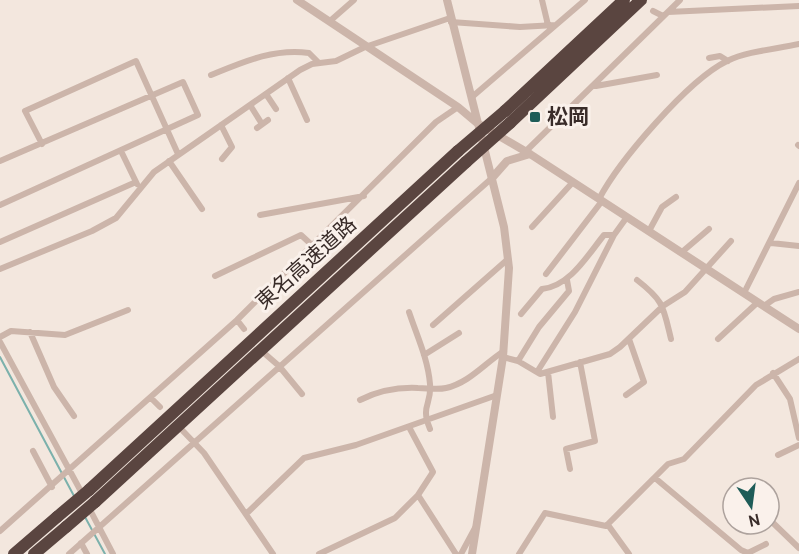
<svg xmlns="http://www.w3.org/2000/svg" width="799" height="554" font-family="Cabin,'Noto Sans JP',sans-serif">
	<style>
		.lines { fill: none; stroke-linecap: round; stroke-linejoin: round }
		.stream { stroke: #7cb1ac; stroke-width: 2 }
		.minor { stroke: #ccb5aa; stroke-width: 6 }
		.tertiary { stroke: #ccb5aa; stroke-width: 8 }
		.motorway { stroke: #5a4540; stroke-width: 12 }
		.motorway-bridge { stroke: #5a4540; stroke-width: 12 }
		.poi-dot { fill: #1e5c58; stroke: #faf1eb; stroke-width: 2 }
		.labels { text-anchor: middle; stroke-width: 6; stroke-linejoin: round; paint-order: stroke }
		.poi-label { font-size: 21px; font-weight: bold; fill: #392c29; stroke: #faf1eb; text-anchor: start }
		.street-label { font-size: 21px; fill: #392c29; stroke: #faf1eb }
	</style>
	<rect width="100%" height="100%" fill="#f3e7de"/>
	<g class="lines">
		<path class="stream" d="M0 357 74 496
			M85 517 105 554"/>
		<path class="minor" d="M542 0 548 25
			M653 11 663 16
			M668 12 799 6
			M330 21 354 0
			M451 22 520 27 555 25
			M709 58 720 56 728 61
			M211 75C243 62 274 48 309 53L319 63
			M288 78 307 120
			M596 86 657 75
			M266 94 276 109
			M472 97 585 0
			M250 105 262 124
			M221 125 232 147 222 159
			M257 128 268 120
			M42 144 25 111 136 61 178 154
			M798 145 799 146
			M121 151 137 184
			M525 152 680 0
			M0 161 183 82 198 115 0 205
			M169 161 202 209
			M599 199C619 161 688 80 727 61 748 51 776 49 799 44
			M260 215 364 196
			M532 227 573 182
			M649 231 662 207 676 197
			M0 242 136 182
			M771 243 799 246
			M682 252 709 229
			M0 269 92 231 116 218 154 172 300 70 312 64 336 61 365 47 450 18
			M546 274 602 201
			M215 276 301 235 313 246
			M637 280C664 301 663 306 671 339
			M744 293 799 183
			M764 306 774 299 799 292
			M409 312C417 336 428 359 430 384 432 405 420 405 430 429
			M521 314 542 289C570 286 587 256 604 235H614L627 217
			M237 320 244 329
			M433 325 508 259
			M30 332 54 387 74 416
			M0 337 11 331 65 335 128 310
			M718 339 758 302
			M0 342 84 497
			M264 353 279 366 302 394
			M424 355 459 333
			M503 357 518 361 540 374 610 354 620 347 663 306 685 292 731 241
			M518 361 539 327 569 291 567 280
			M537 372 575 312 614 235
			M548 372 553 417
			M773 373 790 399 799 438
			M626 395 644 382 629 339
			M151 398 160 407
			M360 400C378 391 397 387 418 388 427 388 437 390 446 388 469 383 485 363 504 351
			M409 427 433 472 418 495 456 554
			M182 430 204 453 273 554
			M33 451 52 487
			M778 455 799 445
			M570 469 566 449 595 441 580 362
			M655 478 741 550 748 553 766 544
			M88 506 113 554
			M246 514 304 458 356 445 497 395
			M769 519 799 548
			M608 525 629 554
			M0 531 237 320 436 122 458 107
			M81 543 87 554
			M69 554 492 178
			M319 554 395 518 418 495
			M461 554 475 528
			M519 554 545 513 606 526 668 464 684 459 756 385 799 359"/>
		<path class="tertiary" d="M297 0 458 107 477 123 530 154 799 329
			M447 0 504 227 509 268 503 357 472 554
			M492 178 507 161 530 154"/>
		<path class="motorway" d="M505 111 624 0
			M510 123 641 0
			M89 490 458 151
			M95 502 466 162
			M14 554 57 517
			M34 554 66 527"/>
		<path class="motorway-bridge" d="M458 151 505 111
			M466 162 510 123
			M57 517 89 490
			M66 527 95 502"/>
	</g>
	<rect class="poi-dot" x="529" y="111" width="12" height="12" rx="3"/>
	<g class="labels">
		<g class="poi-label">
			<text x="547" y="124">松岡</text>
		</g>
		<g class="street-label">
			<text transform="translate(306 263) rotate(-42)" y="7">東名高速道路</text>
		</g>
	</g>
	<g transform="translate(751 506) rotate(167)"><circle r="28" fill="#faf1eb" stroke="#ada29d" stroke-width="1.5"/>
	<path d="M0-4.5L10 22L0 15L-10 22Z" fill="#1e5c58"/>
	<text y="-9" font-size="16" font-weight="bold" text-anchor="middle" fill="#392c29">N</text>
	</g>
</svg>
